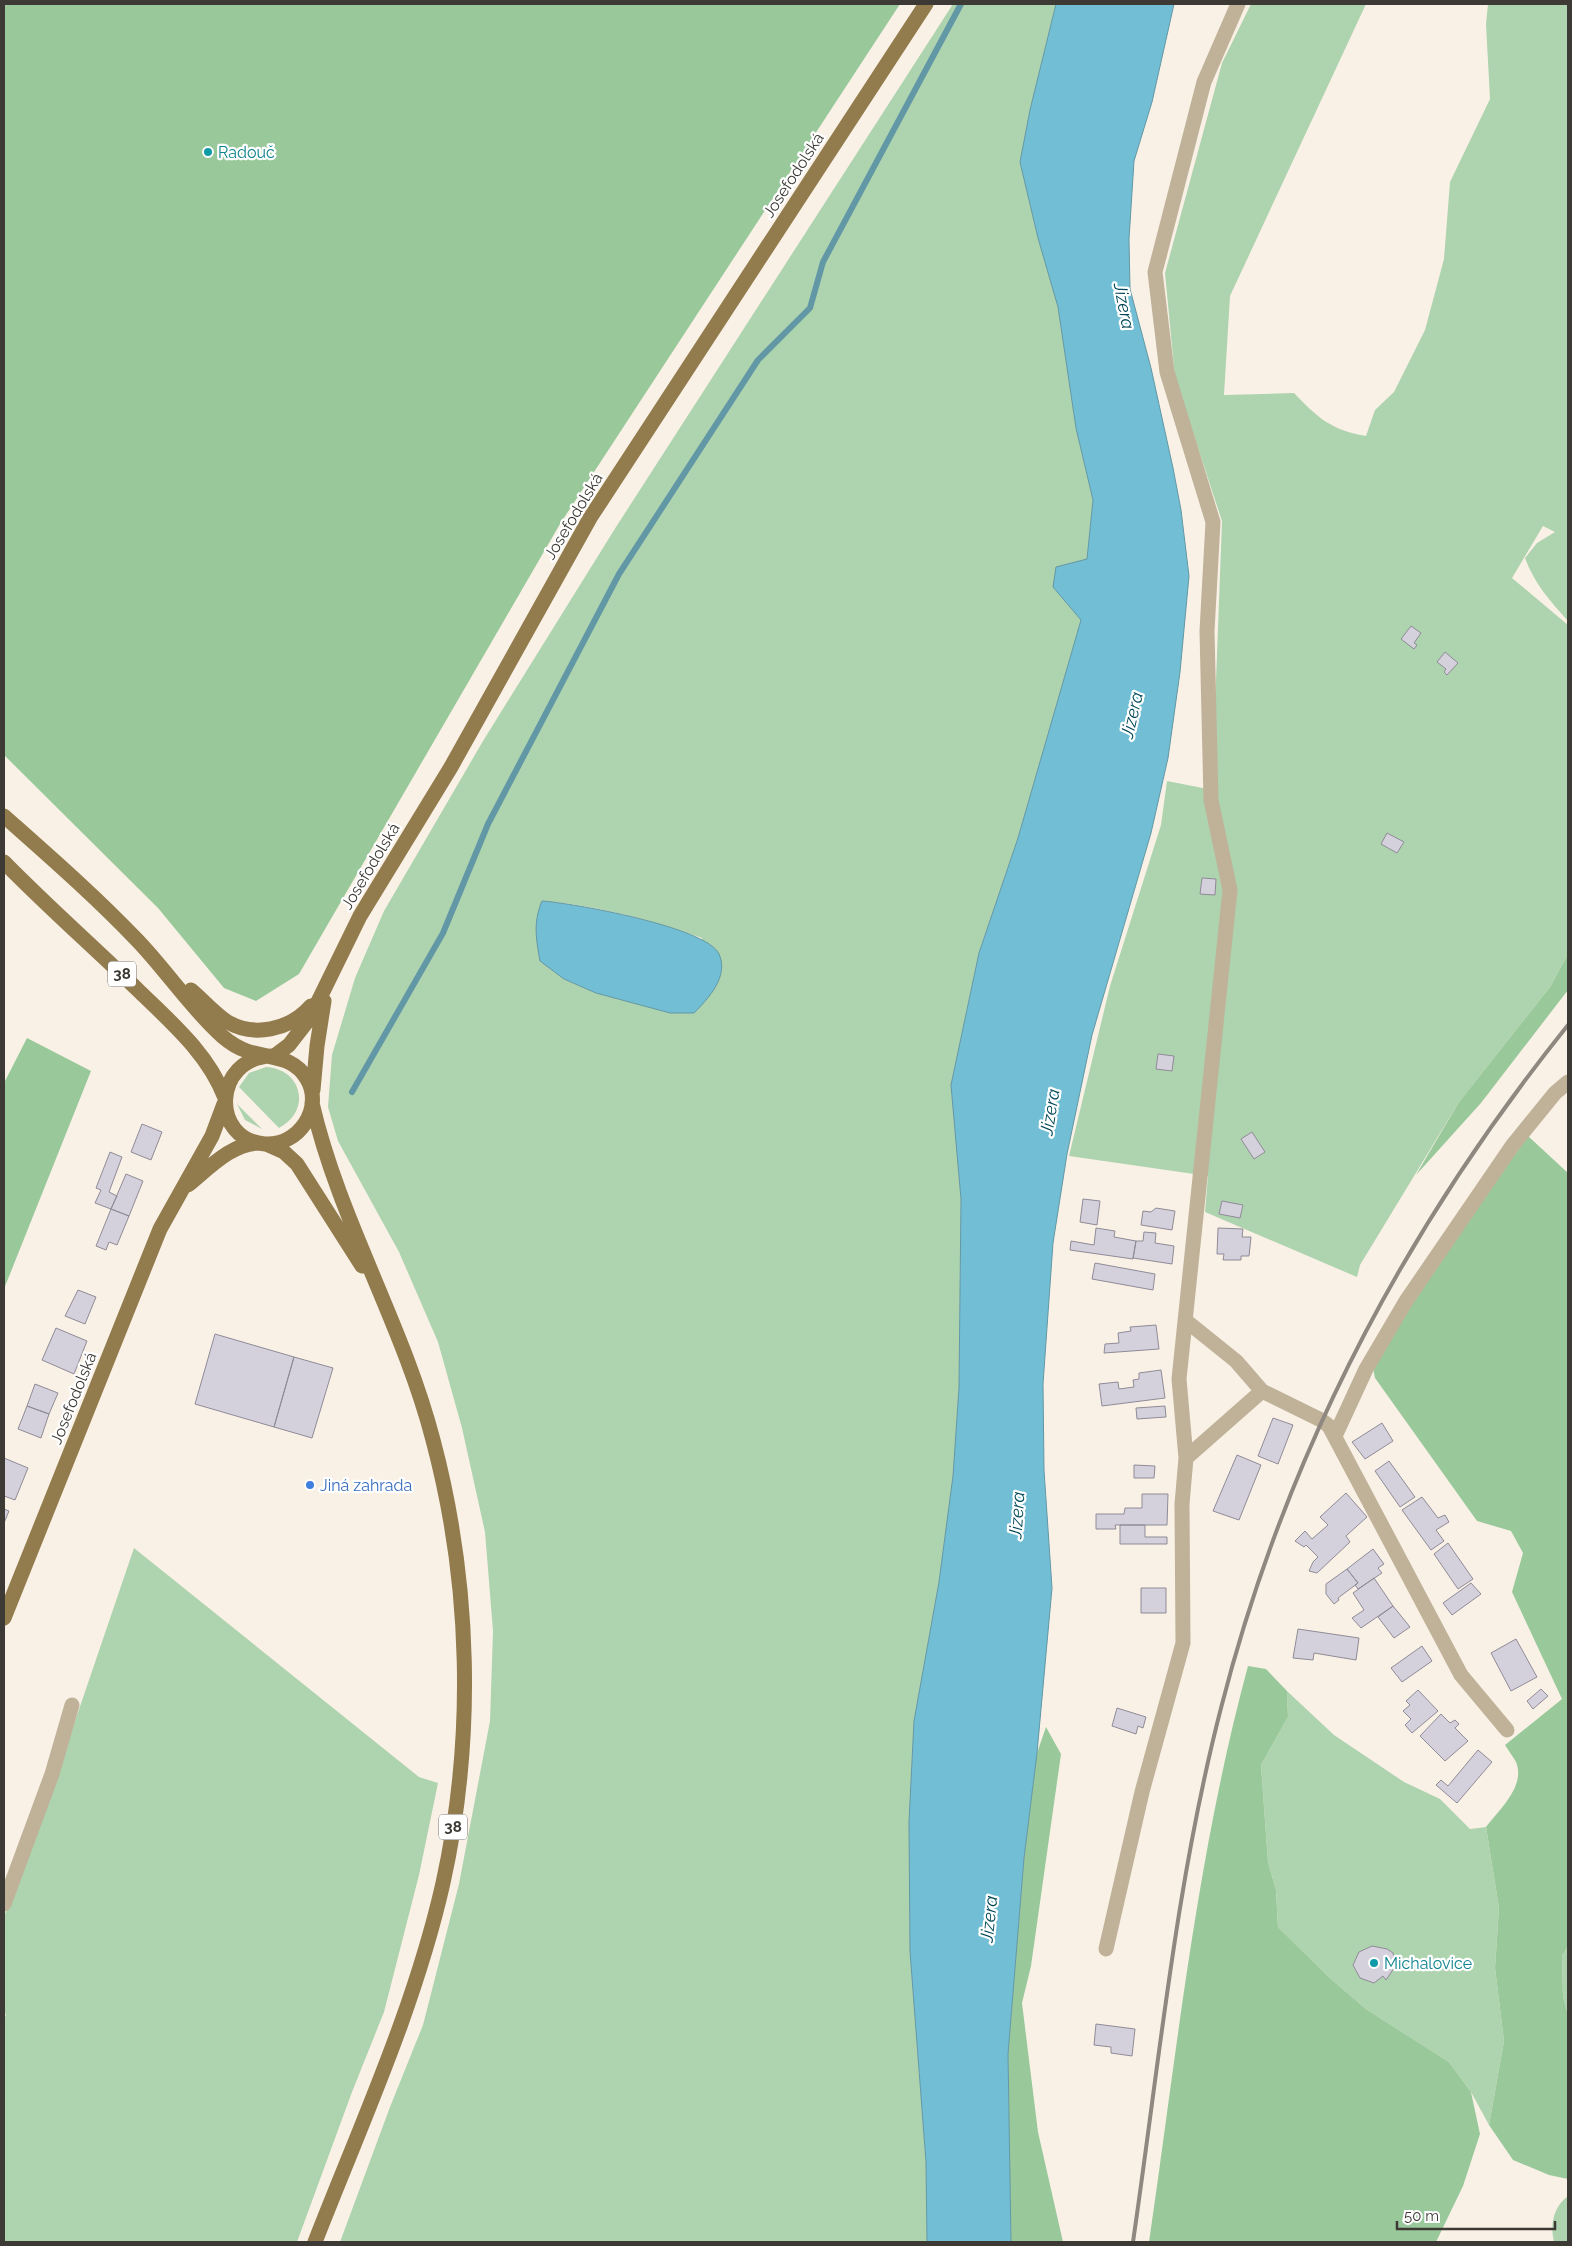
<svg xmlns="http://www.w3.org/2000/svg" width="1572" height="2246" font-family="Raleway,sans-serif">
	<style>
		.green { fill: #aed3af; fill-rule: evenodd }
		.forest { fill: #99c99b }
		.water { fill: #72bfd5; stroke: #6297a5 }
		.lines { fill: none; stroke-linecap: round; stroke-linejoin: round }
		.stream { stroke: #6297a5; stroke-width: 6 }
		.building { fill: #d4d1dd; stroke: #8f8b97 }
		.minor { stroke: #bfb299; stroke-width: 15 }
		.major { stroke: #927b4c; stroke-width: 15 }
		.rail { stroke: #8e8880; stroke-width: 4 }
		.culture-dot { fill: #0f9aa8; stroke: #fff; stroke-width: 2 }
		.shop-dot { fill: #3f7fe0; stroke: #fff; stroke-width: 2 }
		.labels { text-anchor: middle; stroke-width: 4.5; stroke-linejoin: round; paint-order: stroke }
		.shield { fill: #fff; stroke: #777572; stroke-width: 1 }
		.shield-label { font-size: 15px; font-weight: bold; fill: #3d3a35 }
		.culture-label { font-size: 16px; fill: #0d838f; stroke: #fff; text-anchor: start }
		.street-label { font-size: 16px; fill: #3d3a35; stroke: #fff }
		.shop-label { font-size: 16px; fill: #366cbe; stroke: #fff; text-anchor: start }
		.water-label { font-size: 18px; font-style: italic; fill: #004757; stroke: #fff }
	</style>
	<rect width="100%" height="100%" fill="#faf1e6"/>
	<path class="green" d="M953 4H1056L1030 110 1020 162 1038 238 1058 307 1076 428 1093 500 1087 559 1053 587 1081 620 1018 838 979 953 951 1085 961 1199 959 1388 953 1476 939 1582 914 1721 909 1822 910 1951 926 2162 927 2242H340L390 2107 423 2025 459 1884 490 1721 493 1631 485 1532 462 1428 438 1342 399 1252 338 1141 328 1107 332 1055 355 978 384 911 483 741 616 527ZM542 901C594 905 652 920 702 938L670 1013 596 993 564 979Z
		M1251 4H1366L1230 296 1224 395 1294 393C1318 418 1331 430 1366 436L1375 410 1394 392 1425 330 1444 259 1450 182 1490 99 1486 24 1488 4H1568V621C1550 601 1534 583 1525 558L1537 543 1555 532 1543 526 1512 578 1568 625V954L1550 987 1459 1102 1360 1265 1357 1277 1205 1212 1208 1176 1069 1156 1110 986 1161 825 1167 781 1218 791 1215 707 1222 521 1175 378 1165 273 1222 63Z
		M266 1067C302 1069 312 1110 279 1128L239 1087 249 1073Z
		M237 1104 262 1129 245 1120Z
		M134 1548 419 1777 438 1783 419 1875 384 2012 352 2092 297 2242H4V2020L6 2014 4 2013V1917L57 1774Z
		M1287 1691 1334 1735 1404 1782 1440 1799 1470 1829 1486 1827 1499 1908 1495 1968 1504 2041 1489 2125 1471 2092 1449 2062 1366 2009 1331 1979 1278 1927 1276 1890 1268 1862 1261 1765 1288 1717Z
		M1568 1946V2015L1563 1996 1562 1956Z
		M1568 2196V2242H1554C1550 2225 1553 2207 1568 2196Z"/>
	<path class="forest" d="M4 4H900L560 524 299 974 256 1001 224 988 158 908 4 755Z
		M1568 954V990L1481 1103 1416 1175 1459 1102 1550 987Z
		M27 1038 91 1071 4 1289V1083Z
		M1528 1136 1568 1173V1946L1562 1956 1563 1996 1568 2015V2179L1549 2175 1513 2160 1489 2125 1504 2041 1495 1968 1499 1908 1486 1827C1499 1810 1526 1786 1516 1762 1513 1757 1509 1751 1505 1745L1562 1699 1512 1592 1523 1553 1511 1531 1477 1521 1375 1378 1373 1368 1408 1305Z
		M1248 1666 1266 1669 1287 1691 1288 1717 1261 1765 1268 1862 1276 1890 1278 1927 1331 1979 1366 2009 1449 2062 1471 2092 1480 2134 1463 2186 1436 2242H1149C1177 2050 1197 1854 1248 1666Z
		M1046 1727 1061 1754 1031 1966 1022 2003 1038 2132 1063 2242H1011L1008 2054 1024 1858 1037 1753Z"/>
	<path class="water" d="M1056 4H1174L1152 102 1134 161 1129 239 1130 289 1151 368 1173 468 1181 510 1189 576 1180 672 1168 758 1151 833 1092 1035 1067 1154 1053 1243 1043 1384 1044 1470 1052 1588 1037 1753 1024 1858 1008 2054 1011 2242H927L926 2162 910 1951 909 1822 914 1721 939 1582 953 1476 959 1388 961 1199 951 1085 979 953 1018 838 1081 620 1053 587 1056 567 1087 559 1093 500 1076 428 1058 307 1038 238 1020 162 1030 110Z
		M542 901C572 903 707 927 719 954 729 976 709 998 694 1013H670L596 993 564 979 540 961C536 938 533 923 542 901Z"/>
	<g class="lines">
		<path class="stream" d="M352 1092 443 933 488 824 619 574 758 360 810 308 823 262 961 4"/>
	</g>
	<path class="building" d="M1411 626 1421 633 1414 643 1417 645 1414 649 1401 639Z
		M1445 652 1458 663 1447 675 1444 672 1446 669 1437 662Z
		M1387 833 1404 842 1397 853 1381 844Z
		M1202 878 1216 879 1215 895 1200 894Z
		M1158 1054 1174 1056 1172 1071 1156 1069Z
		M142 1124 162 1132 151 1160 131 1152Z
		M1252 1132 1265 1152 1254 1159 1241 1139Z
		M110 1152 122 1157 109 1192 117 1196 111 1209 95 1203 101 1190 96 1188Z
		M126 1174 143 1181 129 1216 111 1209Z
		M1083 1199 1100 1201 1097 1225 1080 1222Z
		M1222 1201 1243 1205 1240 1218 1219 1214Z
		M1156 1208 1175 1211 1172 1230 1141 1225 1143 1211 1151 1212Z
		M111 1209 129 1216 117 1245 109 1242 106 1250 96 1246Z
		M1096 1228 1115 1231 1114 1237 1136 1241 1133 1259 1070 1250 1071 1241 1094 1245Z
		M1218 1228 1243 1229 1242 1237H1251L1249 1256H1241V1260H1223L1224 1254H1217Z
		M1144 1232 1156 1233 1155 1243 1174 1246 1172 1264 1133 1258 1136 1241H1143Z
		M1095 1263 1155 1274 1153 1290 1092 1279Z
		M78 1290 96 1297 85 1324 65 1316Z
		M1156 1325 1159 1349 1104 1353 1105 1344 1119 1343 1118 1333 1131 1331 1130 1327Z
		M56 1328 87 1341 74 1374 42 1360Z
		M215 1334 294 1357 274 1427 195 1404Z
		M294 1357 333 1368 312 1438 274 1427Z
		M1161 1370 1165 1398 1102 1406 1099 1384 1118 1382 1119 1389 1134 1387 1133 1380 1139 1379V1373Z
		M35 1384 58 1393 49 1414 27 1406Z
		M27 1406 49 1414 41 1438 18 1429Z
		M1165 1406 1166 1417 1137 1419 1136 1408Z
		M1273 1418 1293 1425 1278 1464 1258 1456Z
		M1382 1423 1393 1441 1365 1459 1352 1442Z
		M1237 1455 1261 1465 1239 1520 1213 1511Z
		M4 1458 28 1468 15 1500 4 1496Z
		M1389 1461 1415 1497 1400 1507 1375 1471Z
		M1134 1465 1155 1466 1154 1478H1134Z
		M1346 1493 1367 1517 1346 1536 1350 1542 1317 1573 1309 1571 1313 1562 1318 1557 1306 1545 1304 1547 1295 1541 1305 1531 1312 1539 1328 1525 1320 1517Z
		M1142 1494H1168L1167 1525H1115L1116 1529H1096V1514H1124L1125 1508H1142Z
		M1422 1497 1438 1518 1445 1515 1449 1522 1436 1530 1444 1541 1431 1550 1402 1510Z
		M4 1509 9 1511 4 1523Z
		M1120 1525H1145V1537H1167V1544H1120Z
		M1448 1543 1473 1579 1458 1589 1434 1554Z
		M1373 1549 1384 1564 1378 1568 1382 1573 1358 1589 1355 1585 1358 1583 1347 1569Z
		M1347 1569 1358 1583 1338 1598 1339 1600 1334 1604 1326 1594V1584Z
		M1374 1578 1393 1606 1361 1628 1352 1618 1364 1610 1353 1593Z
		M1471 1583 1481 1594 1452 1615 1443 1603Z
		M1141 1588H1166V1613H1141Z
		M1393 1606 1410 1627 1394 1638 1378 1617Z
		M1298 1629 1359 1638 1356 1660 1314 1653 1313 1660 1293 1658Z
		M1516 1639 1537 1677 1511 1691 1491 1653Z
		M1422 1646 1432 1661 1402 1682 1391 1668Z
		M1541 1689 1548 1696 1533 1709 1527 1701Z
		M1418 1690 1438 1711 1412 1733 1405 1725 1411 1719 1403 1711 1410 1705 1406 1701Z
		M1117 1708 1146 1717 1143 1728 1138 1726 1136 1734 1112 1726Z
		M1441 1714 1450 1723 1455 1720 1459 1724 1455 1728 1468 1741 1445 1761 1420 1736Z
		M1478 1750 1492 1762 1457 1803 1436 1785 1441 1780 1448 1786Z
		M1372 1946 1387 1949 1393 1953 1395 1961 1394 1968 1386 1980 1383 1976 1374 1983 1360 1978 1353 1965 1359 1952Z
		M1096 2024 1135 2029 1132 2056 1111 2053V2047L1094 2045Z"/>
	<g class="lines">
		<path class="minor" d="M1185 1320 1236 1361 1262 1391 1321 1420 1329 1426 1461 1675 1507 1730
			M1335 1436 1366 1369 1406 1301 1512 1146 1555 1093 1568 1082
			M1186 1458 1262 1391
			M4 1904 52 1774 72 1705
			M1106 1949 1142 1792 1183 1643 1182 1504 1186 1458 1179 1379 1230 890 1211 800 1207 631 1213 522 1167 372 1155 272 1204 82 1238 4"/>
		<path class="major" d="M4 816C49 856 95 896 137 940 166 970 190 1007 222 1036 229 1042 238 1048 247 1051 270 1059 293 1055 307 1079 324 1108 299 1146 265 1144 210 1140 213 1058 271 1056
			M4 862C48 907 95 948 140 992 172 1023 209 1055 225 1098
			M191 990C203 1000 213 1012 226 1021 253 1038 290 1030 311 1006
			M273 1057 289 1045 310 1018 360 916 451 767 590 518 926 4
			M313 1090 317 1046 324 1001
			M312 1103C339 1220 403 1324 433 1440 471 1583 475 1738 443 1883 415 2007 361 2124 315 2242
			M266 1144 284 1152 297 1164 362 1266
			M188 1185C208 1169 232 1143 259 1143
			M4 1618 160 1229 212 1136 224 1104"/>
		<path class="rail" d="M1133 2242C1159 2064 1176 1882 1221 1708 1286 1453 1404 1229 1568 1025"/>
	</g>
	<g class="culture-dot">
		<circle cx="208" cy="152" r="5"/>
		<circle cx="1374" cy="1963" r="5"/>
	</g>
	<circle class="shop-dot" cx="310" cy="1485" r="5"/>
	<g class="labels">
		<g class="shield">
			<rect x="108" y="961.5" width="28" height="25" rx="4"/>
			<rect x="439" y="1814.5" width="28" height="25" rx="4"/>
		</g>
		<g class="shield-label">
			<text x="122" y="979">38</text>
			<text x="453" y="1832">38</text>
		</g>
		<g class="culture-label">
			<text x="218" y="158">Radouč</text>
			<text x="1384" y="1969">Michalovice</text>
		</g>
		<g class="street-label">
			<text transform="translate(793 175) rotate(-57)" y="6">Josefodolská</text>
			<text transform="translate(573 516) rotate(-59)" y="6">Josefodolská</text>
			<text transform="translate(370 866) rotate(-59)" y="6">Josefodolská</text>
			<text transform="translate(73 1398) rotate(-68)" y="6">Josefodolská</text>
		</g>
		<g class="shop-label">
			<text x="320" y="1491">Jiná zahrada</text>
		</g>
		<g class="water-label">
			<text transform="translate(1124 306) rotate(79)" y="6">Jizera</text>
			<text transform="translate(1132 715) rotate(-77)" y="6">Jizera</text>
			<text transform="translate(1050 1112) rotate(-81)" y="6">Jizera</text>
			<text transform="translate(1017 1515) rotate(-86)" y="6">Jizera</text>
			<text transform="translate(989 1919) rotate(-84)" y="6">Jizera</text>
		</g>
	</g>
	<rect width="1572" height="2246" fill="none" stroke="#3d3a35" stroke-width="10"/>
	<path d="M1397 2221v8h158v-8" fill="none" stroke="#3d3a35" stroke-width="2.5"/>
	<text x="1404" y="2221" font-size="15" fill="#3d3a35" stroke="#ffffff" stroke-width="4" paint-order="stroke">50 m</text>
</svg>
